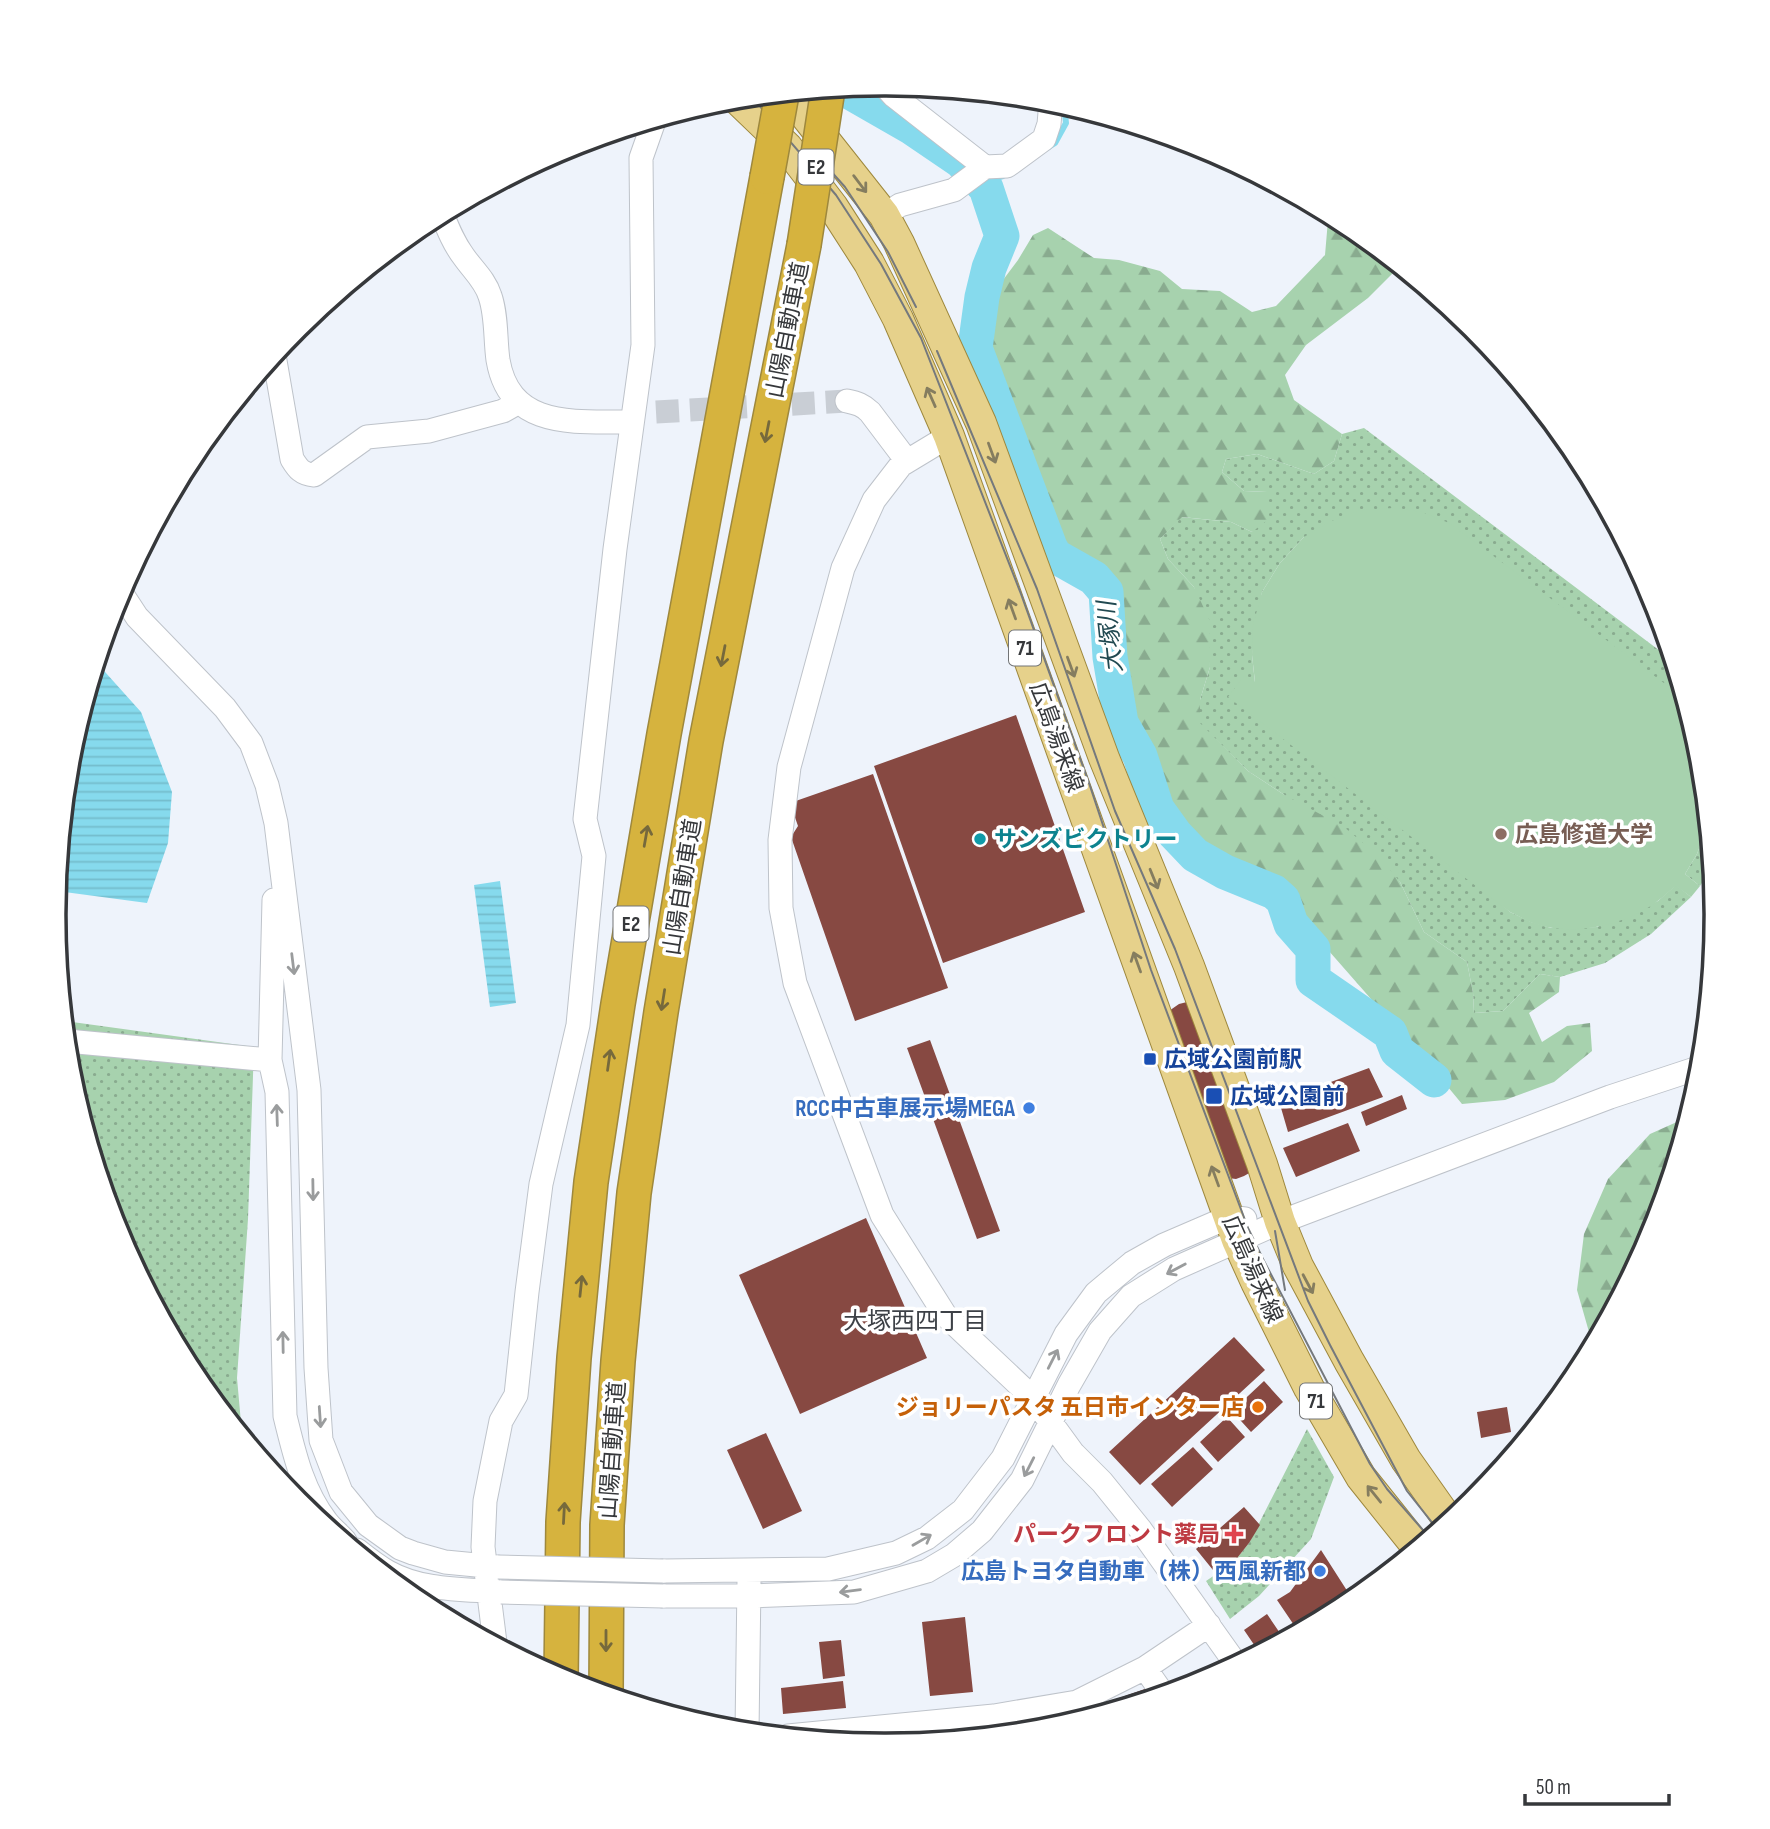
<svg xmlns="http://www.w3.org/2000/svg" width="1770" height="1829" font-family="'Sofia Sans Condensed','Noto Sans JP',sans-serif">
	<style>
		.green { fill: url(#green-dots) }
		.forest { fill: url(#forest-firs) }
		.pitch { fill: #a7d2ae }
		.water { fill: url(#water-rules) }
		.lines { fill: none; stroke-linecap: round; stroke-linejoin: round }
		.stream { stroke: #86daed; stroke-width: 6 }
		.river { stroke: #86daed; stroke-width: 35 }
		.building { fill: #874942 }
		.minor-tunnel { stroke: #c9ced5; stroke-width: 23; stroke-dasharray: 23 11; stroke-linecap: butt }
		.minor-casing { stroke: #bec3ca; stroke-width: 25 }
		.major-casing { stroke: #9e883d; stroke-width: 32 }
		.highway-casing { stroke: #9e883d; stroke-width: 36 }
		.minor { stroke: #fff; stroke-width: 23 }
		.major { stroke: #e6d18b; stroke-width: 30 }
		.highway { stroke: #d6b33e; stroke-width: 33 }
		.tram { stroke: #75797d; stroke-width: 2 }
		.minor-bridge-casing { stroke: #bec3ca; stroke-width: 25; stroke-linecap: butt }
		.highway-bridge-casing { stroke: #9e883d; stroke-width: 36; stroke-linecap: butt }
		.minor-bridge { stroke: #fff; stroke-width: 23 }
		.highway-bridge { stroke: #d6b33e; stroke-width: 33 }
		.oneway { stroke: #857d5f }
		.oneway2 { stroke: #76693c }
		.oneway3 { stroke: #9a9c9d }
		.education-dot { fill: #8d6e63; stroke: #fff; stroke-width: 2.5 }
		.culture-dot { fill: #0f9aa8; stroke: #fff; stroke-width: 2.5 }
		.transit-dot { fill: #1a4fb4; stroke: #fff; stroke-width: 2.5 }
		.shop-dot { fill: #3f7fe0; stroke: #fff; stroke-width: 2.5 }
		.food-dot { fill: #e8710a; stroke: #fff; stroke-width: 2.5 }
		.health-dot { fill: #e0444e; stroke: #fff; stroke-width: 2.5 }
		.labels { text-anchor: middle; stroke-width: 7; stroke-linejoin: round; paint-order: stroke }
		.shield { fill: #fff; stroke: #727476; stroke-width: 2 }
		.shield-label { font-size: 21px; font-weight: bold; fill: #36383b }
		.street-label { font-size: 23px; fill: #36383b; stroke: #fff }
		.education-label { font-size: 23px; font-weight: bold; fill: #785e54; stroke: #fff; text-anchor: start }
		.culture-label { font-size: 23px; font-weight: bold; fill: #0d838f; stroke: #fff; text-anchor: start }
		.transit-label { font-size: 23px; font-weight: bold; fill: #164399; stroke: #fff; text-anchor: start }
		.shop-label { font-size: 23px; font-weight: bold; fill: #366cbe; stroke: #fff; text-anchor: end }
		.food-label { font-size: 23px; font-weight: bold; fill: #c56008; stroke: #fff; text-anchor: end }
		.health-label { font-size: 23px; font-weight: bold; fill: #be3a42; stroke: #fff; text-anchor: end }
		.water-label { font-size: 24px; font-style: italic; fill: #214951; stroke: #fff }
		.neighbourhood-label { font-size: 24px; fill: #3d4147; stroke: #fff }
		.rim { fill: none; stroke: #36383b; stroke-width: 3.5 }
	</style>
	<defs>
		<pattern id="green-dots" width="8" height="8" patternUnits="userSpaceOnUse" patternTransform="scale(1.75)"><rect width="8" height="8" fill="#a7d2ae"/><path d="M2 2h.1M6 6h.1" fill="none" stroke="#89ab8f" stroke-width="1.8" stroke-linecap="round"/></pattern>
		<pattern id="forest-firs" width="22" height="20" patternUnits="userSpaceOnUse" patternTransform="scale(1.75)"><rect width="22" height="20" fill="#a7d2ae"/><path d="M5 1l3.5 6h-7zM16 11l3.5 6h-7z" fill="#89ab8f"/></pattern>
		<pattern id="water-rules" width="6" height="5" patternUnits="userSpaceOnUse" patternTransform="scale(1.75)"><rect width="6" height="5" fill="#86daed"/><path d="M0 2.5h6" fill="none" stroke="#74bccc"/></pattern>
	</defs>
	<rect width="100%" height="100%" fill="#eef3fb"/>
	<path class="green" d="M1364 428 1672 660 1685 704 1676 692 1304 537 1280 563 1262 592 1252 655 1255 683 1510 912 1531 922 1551 928H1573L1597 927 1658 901 1676 885 1691 897 1651 934 1605 963 1560 977 1540 974 1503 1011 1474 1013 1473 993 1467 962 1424 932 1400 882 1283 794 1248 771 1199 723 1200 700 1210 667 1194 587 1168 559 1160 539 1181 517 1231 522 1252 532 1267 492 1244 491 1222 472 1226 459 1257 454 1314 474 1334 461 1342 434Z
		M1707 825 1711 869 1700 886 1685 874 1697 854Z
		M65 1021 254 1047 248 1219 237 1378 242 1434 194 1376 117 1232 70 1076Z
		M1307 1429 1334 1477 1311 1539 1259 1596 1230 1619 1206 1581 1234 1562 1249 1543Z"/>
	<path class="forest" d="M1332 216 1347 224 1399 267 1368 298 1306 345 1285 375 1294 400 1342 434 1334 461 1314 474 1257 454 1226 459 1222 472 1244 491 1267 492 1269 519 1252 532 1231 522 1182 517 1160 539 1168 559 1194 587 1209 619 1210 667 1200 700V723L1248 771 1283 794 1344 827 1380 857 1400 882 1424 932 1467 962 1473 993 1474 1013 1503 1011 1540 974 1560 977 1559 992 1529 1013 1542 1042 1567 1026 1590 1023 1592 1051 1554 1082 1505 1100 1462 1104 1438 1075 1403 1048 1393 1024 1314 934 1278 887 1235 870 1192 843 1163 800 1145 747 1123 697 1110 580 1056 544 1014 435 986 329 1000 284 1018 260 1033 235 1048 228 1094 258 1119 260 1160 271 1182 289 1220 291 1252 312 1276 306 1325 255 1328 220Z
		M1688 1117 1652 1233 1595 1341 1589 1332 1577 1290 1584 1234 1608 1179 1650 1134Z"/>
	<path class="pitch" d="M1394 508 1422 512 1449 523 1676 692 1685 704 1700 753 1707 825 1697 854 1685 874 1700 886 1691 897 1676 886C1670 890 1665 896 1659 900 1626 926 1570 938 1530 922 1523 919 1517 915 1510 912L1228 697 1244 676 1255 682 1252 655 1253 625 1262 592 1280 563 1304 537 1329 522 1359 510Z"/>
	<path class="water" d="M97 663 141 712 172 792 168 843 147 903 57 891 70 752Z
		M500 881 516 1003 490 1007 474 885Z"/>
	<g class="lines">
		<path class="stream" d="M1047 148 1055 143 1066 123 1064 105
			M981 182 1003 176"/>
		<path class="river" d="M843 88 911 127 961 161 986 188 1002 236 989 268 982 297 975 348 1050 547 1055 556 1094 578 1106 592 1110 657 1121 723 1140 756 1157 809 1175 834 1195 855 1225 872 1274 892 1283 900 1291 924 1313 949V980L1390 1033 1397 1051 1434 1080"/>
	</g>
	<path class="building" d="M1016 715 1085 912 943 963 874 766Z
		M873 774 948 988 855 1021 791 837 798 826 790 803Z
		M1187 1002 1251 1172 1244 1176 1236 1179 1228 1178 1166 1013 1179 1004Z
		M930 1040 1000 1231 977 1239 907 1048Z
		M1369 1068 1383 1097 1288 1132 1279 1101Z
		M1402 1095 1407 1109 1366 1126 1361 1112Z
		M1348 1123 1360 1151 1296 1177 1283 1148Z
		M866 1218 927 1358 800 1414 739 1275Z
		M1234 1337 1265 1370 1140 1485 1109 1452Z
		M1264 1381 1283 1402 1251 1432 1232 1411Z
		M1507 1407 1511 1432 1481 1438 1477 1412Z
		M1227 1417 1245 1437 1218 1462 1200 1442Z
		M766 1433 802 1511 763 1529 727 1450Z
		M1193 1447 1213 1469 1172 1507 1151 1484Z
		M1244 1507 1260 1525 1249 1543 1234 1562 1217 1575 1196 1549Z
		M1321 1550 1353 1600 1346 1605 1298 1631 1277 1600 1290 1592Z
		M1267 1614 1284 1639 1259 1652 1244 1630Z
		M965 1617 973 1692 930 1696 922 1622Z
		M841 1640 845 1676 823 1679 819 1642Z
		M843 1681 846 1708 783 1714 781 1688Z
		M1145 1689 1148 1699 1105 1712 1102 1704Z"/>
	<g class="lines">
		<path class="minor-tunnel" d="M656 412 847 401"/>
		<defs>
			<path id="minor" d="M883 84 894 96 985 167
				M442 214C448 229 454 244 464 257 473 270 485 280 490 296 497 316 495 339 498 360 510 431 578 421 632 422
				M884 215 900 205 954 190 985 167 1007 166 1044 139 1049 124 1051 101
				M274 355 292 459C298 469 302 474 314 475L367 437 429 431 503 411 519 402
				M847 401C857 403 863 405 870 412L907 461
				M949 436 901 465 874 500 843 568 789 767 780 840 781 908 795 983 882 1215 945 1315 1033 1398 1073 1453 1102 1482 1140 1529 1236 1664
				M120 591 137 617 225 708 251 743 267 785 276 823 309 1090 316 1368 321 1440 341 1492 368 1525 400 1548 413 1553 445 1562 497 1567
				M274 900 270 1060 277 1092 285 1416C294 1452 302 1490 326 1521 331 1528 339 1534 345 1541
				M67 1041 270 1060
				M357 1550C367 1558 377 1566 388 1572 422 1591 463 1589 501 1592
				M663 1571 828 1569 896 1553 927 1538 963 1510 1003 1458 1066 1334 1096 1293 1132 1263 1164 1245 1229 1217 1245 1219
				M663 1596H749L854 1592 927 1571 954 1555 982 1531 1022 1480 1069 1385 1100 1331 1131 1296 1174 1269 1280 1222 1610 1097 1701 1067
				M495 1643 483 1547 485 1501 501 1421 516 1395 527 1292 541 1184 578 1025 594 856 585 819 615 549 643 345 641 158 654 121
				M1145 1668 1163 1694
				M747 1732 749 1581
				M788 1736 994 1716 1077 1702 1145 1668 1209 1625"/>
			<path id="major" d="M786 94 797 105 884 215 899 243 981 423 1104 758 1189 966 1262 1164 1280 1222 1298 1266 1349 1361 1406 1460 1449 1521
				M736 98 787 147 833 207 869 263 898 319 949 436 1237 1240 1256 1282 1309 1388 1361 1477 1417 1547"/>
			<path id="highway" d="M561 1679 563 1522 574 1358 591 1182 618 1004 664 734 767 177
				M606 1694 607 1525 618 1361 634 1193 661 1012 706 741 804 245"/>
		</defs>
		<use href="#minor" class="minor-casing"/>
		<use href="#major" class="major-casing"/>
		<use href="#highway" class="highway-casing"/>
		<use href="#minor" class="minor"/>
		<use href="#major" class="major"/>
		<use href="#highway" class="highway"/>
		<path class="tram" d="M752 97 836 195 881 264 921 338 1021 594 1090 786 1151 970 1248 1228 1263 1259 1370 1464 1387 1489 1429 1537
			M803 140 845 187 888 252 916 307
			M937 351 1037 589 1115 811 1175 949 1308 1301 1330 1345 1407 1491 1438 1530
			M1275 1231 1285 1290"/>
		<defs>
			<path id="minor-bridge" d="M498 1567 663 1571
				M501 1592 663 1596"/>
			<path id="highway-bridge" d="M767 177 782 94
				M804 245 828 89"/>
		</defs>
		<use href="#minor-bridge" class="minor-bridge-casing"/>
		<use href="#highway-bridge" class="highway-bridge-casing"/>
		<use href="#minor-bridge" class="minor-bridge"/>
		<use href="#highway-bridge" class="highway-bridge"/>
	</g>
	<defs><path id="oneway-shaft" d="M-6 0H5M1.5-3L5.5 0L1.5 3" fill="none" stroke-width="1.6" stroke-linecap="round" stroke-linejoin="round" transform="scale(1.75)"/></defs>
	<g class="oneway">
		<use href="#oneway-shaft" transform="translate(860 184) rotate(53)"/>
		<use href="#oneway-shaft" transform="translate(931 397) rotate(-114)"/>
		<use href="#oneway-shaft" transform="translate(992 453) rotate(70)"/>
		<use href="#oneway-shaft" transform="translate(1012 609) rotate(-110)"/>
		<use href="#oneway-shaft" transform="translate(1071 667) rotate(70)"/>
		<use href="#oneway-shaft" transform="translate(1154 879) rotate(68)"/>
		<use href="#oneway-shaft" transform="translate(1137 962) rotate(-110)"/>
		<use href="#oneway-shaft" transform="translate(1215 1176) rotate(-110)"/>
		<use href="#oneway-shaft" transform="translate(1308 1284) rotate(62)"/>
		<use href="#oneway-shaft" transform="translate(1374 1494) rotate(-129)"/>
	</g>
	<g class="oneway2">
		<use href="#oneway-shaft" transform="translate(767 432) rotate(101)"/>
		<use href="#oneway-shaft" transform="translate(723 656) rotate(101)"/>
		<use href="#oneway-shaft" transform="translate(646 836) rotate(-80)"/>
		<use href="#oneway-shaft" transform="translate(663 1000) rotate(99)"/>
		<use href="#oneway-shaft" transform="translate(609 1060) rotate(-82)"/>
		<use href="#oneway-shaft" transform="translate(581 1286) rotate(-84)"/>
		<use href="#oneway-shaft" transform="translate(564 1513) rotate(-87)"/>
		<use href="#oneway-shaft" transform="translate(606 1641) rotate(90)"/>
	</g>
	<g class="oneway3">
		<use href="#oneway-shaft" transform="translate(293 964) rotate(83)"/>
		<use href="#oneway-shaft" transform="translate(277 1115) rotate(-92)"/>
		<use href="#oneway-shaft" transform="translate(313 1190) rotate(89)"/>
		<use href="#oneway-shaft" transform="translate(1176 1269) rotate(152)"/>
		<use href="#oneway-shaft" transform="translate(283 1342) rotate(-91)"/>
		<use href="#oneway-shaft" transform="translate(1053 1359) rotate(-63)"/>
		<use href="#oneway-shaft" transform="translate(320 1417) rotate(86)"/>
		<use href="#oneway-shaft" transform="translate(1029 1467) rotate(117)"/>
		<use href="#oneway-shaft" transform="translate(922 1540) rotate(-30)"/>
		<use href="#oneway-shaft" transform="translate(850 1591) rotate(173)"/>
	</g>
	<circle class="education-dot" cx="1501" cy="834" r="7"/>
	<circle class="culture-dot" cx="980" cy="839" r="7"/>
	<g class="transit-dot">
		<rect x="1143" y="1052" width="14" height="14" rx="3.5"/>
		<rect x="1205" y="1087" width="18" height="18" rx="3.5"/>
	</g>
	<g class="shop-dot">
		<circle cx="1029" cy="1108" r="7"/>
		<circle cx="1320" cy="1571" r="7"/>
	</g>
	<circle class="food-dot" cx="1258" cy="1407" r="7"/>
	<path class="health-dot" d="M1230.5 1523.5h7v7h7v7h-7v7h-7v-7h-7v-7h7z"/>
	<g class="labels">
		<g class="shield">
			<rect x="798.5" y="149.5" width="35" height="35" rx="5"/>
			<rect x="1009" y="630.5" width="32" height="35" rx="5"/>
			<rect x="613.5" y="906.5" width="35" height="35" rx="5"/>
			<rect x="1300" y="1383.5" width="32" height="35" rx="5"/>
		</g>
		<g class="shield-label">
			<text x="816" y="174">E2</text>
			<text x="1025" y="655">71</text>
			<text x="631" y="931">E2</text>
			<text x="1316" y="1408">71</text>
		</g>
		<g class="street-label">
			<text transform="translate(787 330) rotate(-79)" y="8">山陽自動車道</text>
			<text transform="translate(1057 737) rotate(70)" y="8">広島湯来線</text>
			<text transform="translate(682 887) rotate(-81)" y="8">山陽自動車道</text>
			<text transform="translate(1253 1269) rotate(66)" y="8">広島湯来線</text>
			<text transform="translate(612 1450) rotate(-86)" y="8">山陽自動車道</text>
		</g>
		<g class="education-label">
			<text x="1515" y="842">広島修道大学</text>
		</g>
		<g class="culture-label">
			<text x="994" y="847">サンズビクトリー</text>
		</g>
		<g class="transit-label">
			<text x="1164" y="1067">広域公園前駅</text>
			<text x="1230" y="1104">広域公園前</text>
		</g>
		<g class="shop-label">
			<text x="1015" y="1116">RCC中古車展示場MEGA</text>
			<text x="1306" y="1579">広島トヨタ自動車（株）西風新都</text>
		</g>
		<g class="food-label">
			<text x="1244" y="1415">ジョリーパスタ 五日市インター店</text>
		</g>
		<g class="health-label">
			<text x="1220" y="1542">パークフロント薬局</text>
		</g>
		<g class="water-label">
			<text transform="translate(1110 637) rotate(-96)" y="8">大塚川</text>
		</g>
		<g class="neighbourhood-label">
			<text x="915" y="1329">大塚西四丁目</text>
		</g>
	</g>
	<path d="M0 0H1770V1829H0ZM884 96H886A818 818 0 0 1 1704 914V915A818 818 0 0 1 886 1733H884A818 818 0 0 1 66 915V914A818 818 0 0 1 884 96Z" fill="#fff" fill-rule="evenodd"/>
	<path class="rim" d="M884 96H886A818 818 0 0 1 1704 914V915A818 818 0 0 1 886 1733H884A818 818 0 0 1 66 915V914A818 818 0 0 1 884 96Z"/>
	<path d="M1525 1794v10h144v-10" fill="none" stroke="#36383b" stroke-width="3.5"/>
	<text x="1536" y="1794" font-size="21" fill="#36383b" stroke="#ffffff" stroke-width="5" paint-order="stroke">50 m</text>
</svg>
